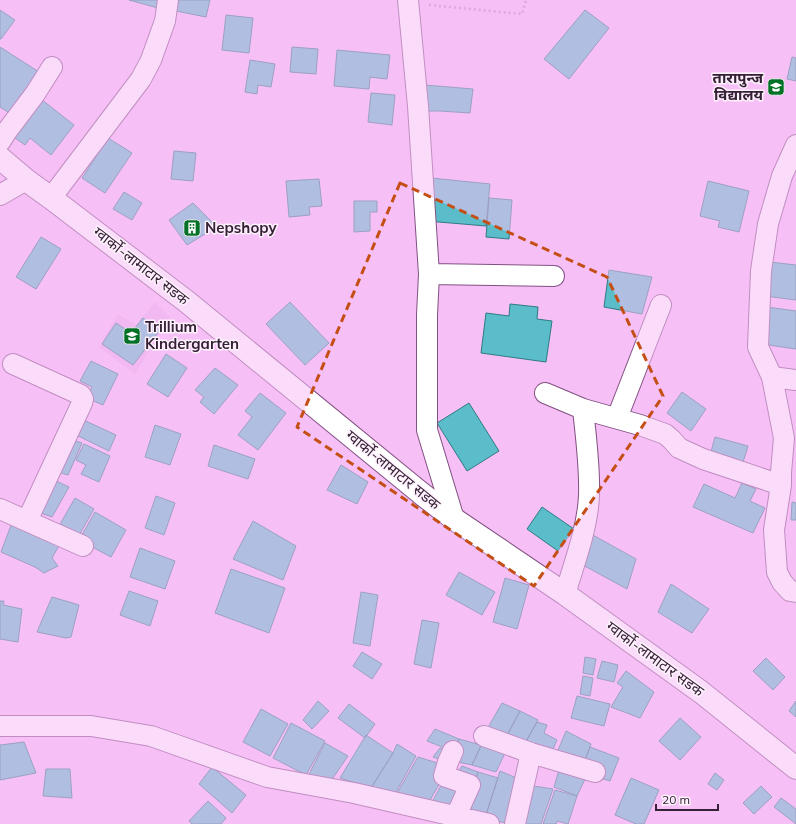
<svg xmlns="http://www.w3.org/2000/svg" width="796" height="824" font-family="Mulish,'Noto Sans Devanagari',sans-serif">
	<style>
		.built { fill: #ebb0ea }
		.building { fill: #5bbdca; stroke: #2e7b84 }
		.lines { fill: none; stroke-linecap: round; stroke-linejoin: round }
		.minor-casing { stroke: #825182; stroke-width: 22 }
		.secondary-casing { stroke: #825182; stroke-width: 24 }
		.path { stroke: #bb8fba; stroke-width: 2.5; stroke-dasharray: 2 3; stroke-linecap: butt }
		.minor { stroke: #fff; stroke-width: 20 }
		.secondary { stroke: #fff; stroke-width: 22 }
		.marked { fill: none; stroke: #c44e14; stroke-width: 3; stroke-dasharray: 8 5; stroke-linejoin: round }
		.labels { text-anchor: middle; stroke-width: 3; stroke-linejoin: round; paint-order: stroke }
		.poi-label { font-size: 15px; font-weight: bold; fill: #352135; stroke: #fdf1fc; text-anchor: start }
		.street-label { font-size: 15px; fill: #352135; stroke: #fdf1fc }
	</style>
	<rect width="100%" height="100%" fill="#f6bff5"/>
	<path class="built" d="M155 302 170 317 135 374 99 347 118 314 136 325Z"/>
	<path class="building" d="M129 0H160L158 8Z
		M179 0H210L206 17 176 11Z
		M0 10 15 20 1 39H0Z
		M585 10 609 28 569 79 544 59Z
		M226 15 253 18 249 53 222 50Z
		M0 47 39 72 11 114 0 107Z
		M292 47 318 49 316 74 290 72Z
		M337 50 390 55 387 79 370 77 369 89 334 86Z
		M792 57 796 58V81L787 79Z
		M250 60 275 64 271 87 258 85 257 94 245 92Z
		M425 85 473 89 470 113 440 111H423Z
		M371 93 395 95 392 125 368 122Z
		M37 96 74 125 51 155 30 138 25 145 8 133Z
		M108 138 132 153 105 193 82 178Z
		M174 151 196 153 193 181 171 179Z
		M431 178 490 184 486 226 427 221Z
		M319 179 322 206 309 207 310 215 289 217 286 181Z
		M708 181 749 191 739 232 718 227 720 221 700 216Z
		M124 192 142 203 132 220 113 209Z
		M489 198 512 200 509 239 486 237Z
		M354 201H377V212H370V231L354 232Z
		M193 203 213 223 205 234 187 245 169 220Z
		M41 237 61 249 36 289 16 277Z
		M770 262 796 265V300L765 296Z
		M609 270 652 277 642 314 604 307Z
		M290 302 329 343 305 365 266 324Z
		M510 304 538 307 537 319 552 321 546 362 481 353 486 313 509 316Z
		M767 307 796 311V349L762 344Z
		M143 318 160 330 133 365 102 344 116 323 131 333Z
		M166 354 187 368 168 397 147 384Z
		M91 361 118 374 103 405 87 398 92 387 80 381Z
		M215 368 238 385 214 414 200 402 204 397 195 390Z
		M682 392 706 409 691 431 667 413Z
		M260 393 286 413 258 450 238 435 252 417 245 411Z
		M469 403 499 451 467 471 437 423Z
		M77 417 116 435 109 451 70 432Z
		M155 425 181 434 170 465 145 457Z
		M715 437 748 446 741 469 709 459Z
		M69 439 82 443 68 475 55 471Z
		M84 444 110 456 99 482 81 474 86 465 76 460Z
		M214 445 255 459 248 479 208 466Z
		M341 465 368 482 357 504 327 490Z
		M52 479 69 487 52 517 38 512Z
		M742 483 756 489 750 501 765 508 753 533 693 507 704 484 735 498Z
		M156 496 175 503 164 535 145 528Z
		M75 498 94 509 78 537 59 526Z
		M792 502 796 503V520H791Z
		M542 507 574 529 558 551 527 529Z
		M95 512 126 530 111 557 79 540Z
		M13 520 61 542 52 558 58 566 44 573 35 567 1 552Z
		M253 521 296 546 283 580 233 559Z
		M591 534 636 559 627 589 581 564Z
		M140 548 175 561 165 589 130 577Z
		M231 569 285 588 269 633 215 613Z
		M459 572 495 592 482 615 446 595Z
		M505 578 529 585 517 629 493 622Z
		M671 584 709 609 692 633 658 612Z
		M129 591 158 601 150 626 120 615Z
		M361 592 378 595 370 646 353 643Z
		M52 597 79 605 71 637 66 638 37 632Z
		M0 601H4L3 605 22 609 18 642 0 639Z
		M422 620 439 623 431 668 414 664Z
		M362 652 382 664 372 679 353 666Z
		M585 657 596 659 593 675 583 673Z
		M766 658 785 677 773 690 753 671Z
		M602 661 618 665 614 682 597 678Z
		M626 671 654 692 640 718 611 707 623 687 617 683Z
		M583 676 593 678 590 696 580 694Z
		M577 696 610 704 604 726 571 718Z
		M318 701 329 711 312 729 303 720Z
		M796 701V717L789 711Z
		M502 703 520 711 505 739 486 731Z
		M349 704 375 724 365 738 338 718Z
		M261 709 288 724 270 756 243 742Z
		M520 711 538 720 524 745 505 739Z
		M680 718 701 737 680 760 659 741Z
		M537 722 547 725 544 733 557 740 550 756 524 745Z
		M291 723 325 741 306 775 273 758Z
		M435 729 459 739 455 752 427 741Z
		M566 731 591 744 584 763 556 755Z
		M366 735 393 753 371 788 340 778Z
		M459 739 481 745 472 765 453 761Z
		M24 742 36 773 0 780V745Z
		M483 742 506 751 496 772 472 765Z
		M325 743 348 756 328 785 308 776Z
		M397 744 416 756 395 794 371 788 393 753Z
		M590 747 619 758 610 781 597 777 584 763Z
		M440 748 451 751 444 761 433 757Z
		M418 757 444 765 442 779 429 802 396 795Z
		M462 766 478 772 475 783 455 777Z
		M212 767 246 795 232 813 199 784Z
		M560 767 587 775 577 796 554 787Z
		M46 769H70L72 798 43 796Z
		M500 771 521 780 510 824 485 818Z
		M478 772 498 778 485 818 460 811 475 783Z
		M715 773 724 780 717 790 708 784Z
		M631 778 659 790 644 824H636L615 815Z
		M444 780 469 788 457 811 431 804Z
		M527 785 553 789 541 824H519Z
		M761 786 772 797 754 814 743 803Z
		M555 790 577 796 568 824 557 821 556 824H543Z
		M781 798 796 809V824L774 807Z
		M208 801 226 818 221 824H192L189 821Z"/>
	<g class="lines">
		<defs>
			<path id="minor" d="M408 0 418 106 429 274 427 315V430L454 519
				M0 142 7 131 35 94 52 67
				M796 145 782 176 768 224 761 271 758 347 772 377 784 438 781 472V485L774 530 777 572 782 582 790 591 796 592
				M0 195 26 180
				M51 198 141 79 151 60 165 21 168 0
				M429 274 554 276
				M13 364 81 395 83 399 82 403 27 521
				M772 377 796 380
				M545 393 583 409 640 425 665 434 671 439 679 448 703 459 781 485
				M617 418 661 305
				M0 509 83 546
				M565 594C574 564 588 527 589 495 590 467 586 438 583 409
				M0 726H91L151 736 267 777 354 793 489 824
				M484 736 531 753 515 824
				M453 751 448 762 444 776 470 785 456 816
				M531 753 595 772"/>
			<path id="secondary" d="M0 158 26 180 51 198 186 301 422 494 454 519 565 594 701 692 796 768"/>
		</defs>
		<use href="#minor" class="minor-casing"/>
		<use href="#secondary" class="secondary-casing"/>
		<path class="path" d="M429 5 522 14 526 0"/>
		<use href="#minor" class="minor"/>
		<use href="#secondary" class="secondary"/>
	</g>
	<path d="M0 0H796V824H0ZM400 183 607 277 663 396 534 586 297 427Z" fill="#f6bff5" fill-opacity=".55" fill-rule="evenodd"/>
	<path class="marked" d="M400 183 607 277 663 396 534 586 297 427Z"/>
	<defs>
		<symbol id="school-square" viewBox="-11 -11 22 22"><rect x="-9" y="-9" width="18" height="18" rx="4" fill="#007125" stroke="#fdf1fc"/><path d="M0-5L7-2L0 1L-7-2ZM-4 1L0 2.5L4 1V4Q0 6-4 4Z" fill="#fff"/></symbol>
		<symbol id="building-square" viewBox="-11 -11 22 22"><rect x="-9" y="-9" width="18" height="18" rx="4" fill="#007125" stroke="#fdf1fc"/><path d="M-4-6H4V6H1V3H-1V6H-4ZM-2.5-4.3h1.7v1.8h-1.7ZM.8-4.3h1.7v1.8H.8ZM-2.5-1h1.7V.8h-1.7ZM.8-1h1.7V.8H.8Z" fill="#fff"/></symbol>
	</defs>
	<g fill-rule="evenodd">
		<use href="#school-square" x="766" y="77" width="20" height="20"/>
		<use href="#building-square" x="182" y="218" width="20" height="20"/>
		<use href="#school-square" x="122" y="326" width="20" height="20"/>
	</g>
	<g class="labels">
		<g class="poi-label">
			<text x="763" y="83" text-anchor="end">तारापुन्ज<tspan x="763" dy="17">विद्यालय</tspan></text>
			<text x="205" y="233">Nepshopy</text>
			<text x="145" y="332">Trillium<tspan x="145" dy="17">Kindergarten</tspan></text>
		</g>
		<g class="street-label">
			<text transform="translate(141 266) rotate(38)" y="5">ग्वार्को-लामाटार सडक</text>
			<text transform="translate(393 470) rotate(39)" y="5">ग्वार्को-लामाटार सडक</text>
			<text transform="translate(655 659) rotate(36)" y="5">ग्वार्को-लामाटार सडक</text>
		</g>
	</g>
	<path d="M656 804v6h62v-6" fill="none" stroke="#352135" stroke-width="2"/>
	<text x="662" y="804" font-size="12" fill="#352135" stroke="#fdf1fc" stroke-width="3" paint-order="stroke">20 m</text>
</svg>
